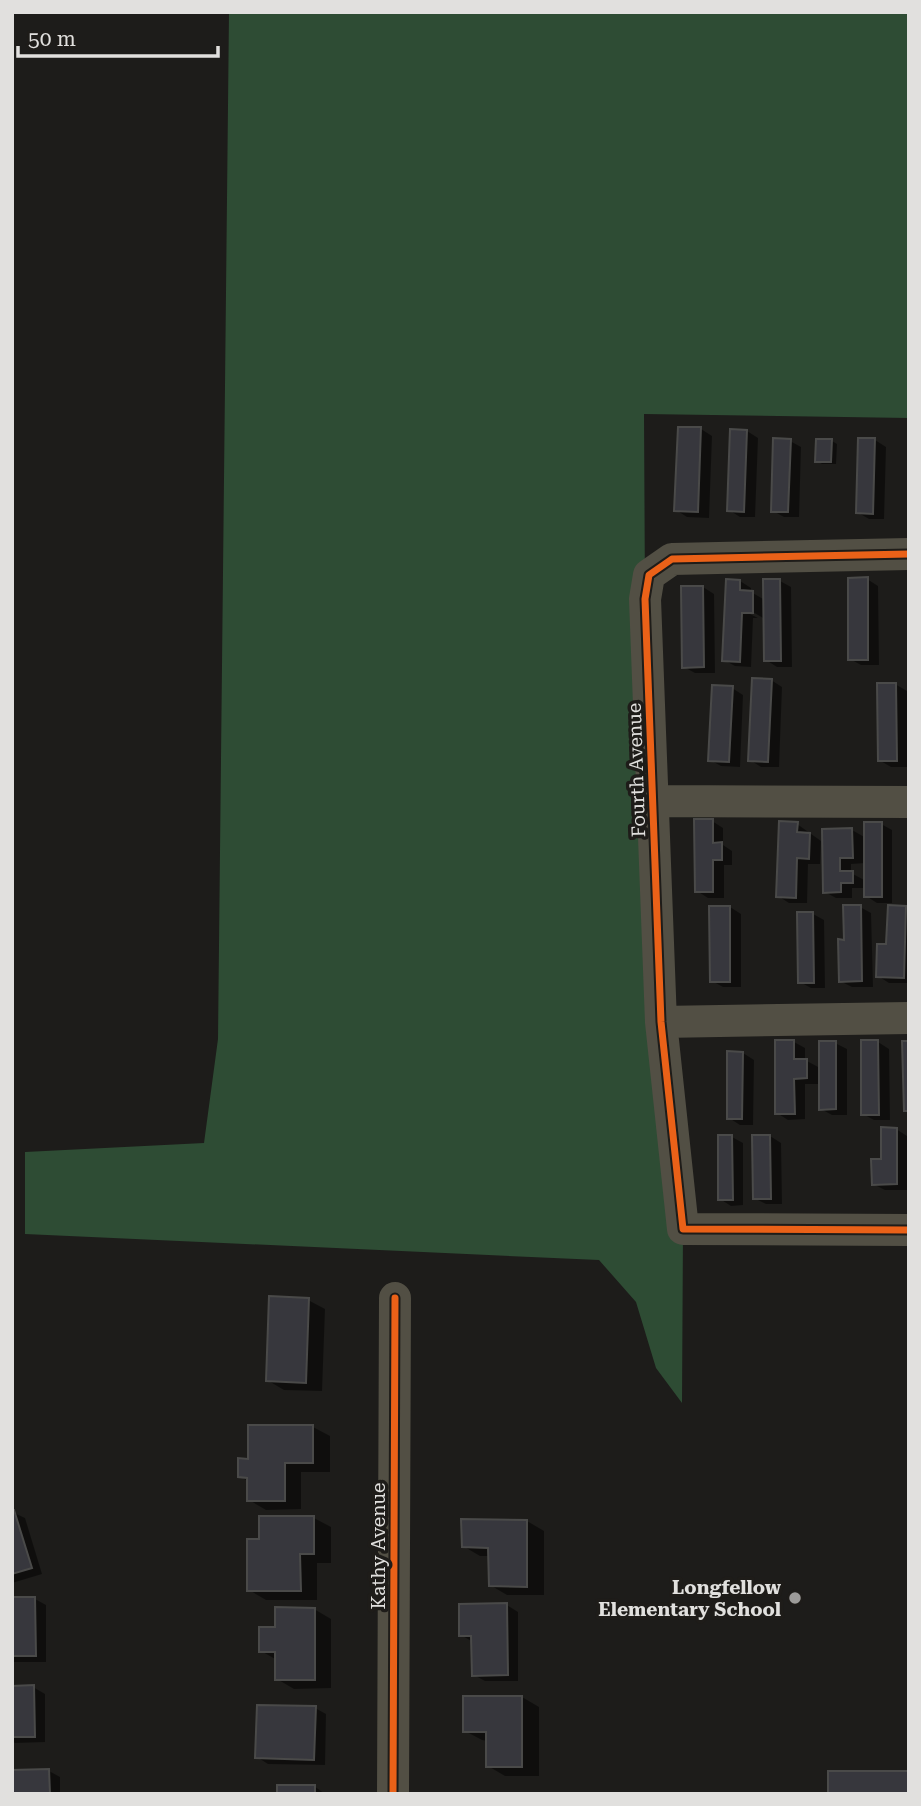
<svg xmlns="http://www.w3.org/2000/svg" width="921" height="1806" font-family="'Roboto Serif',serif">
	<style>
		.forest { fill: #2e4c34 }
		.shadow { fill: #0007; fill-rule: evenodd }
		.building { fill: #37373d; stroke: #4a4a49; stroke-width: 2 }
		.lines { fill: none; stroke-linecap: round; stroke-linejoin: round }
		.street { stroke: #524f44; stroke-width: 32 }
		.cycleway-casing { stroke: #1e1c19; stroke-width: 11 }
		.cycleway { stroke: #ea6118; stroke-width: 7 }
		.poi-dot { fill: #9c9b99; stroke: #1e1c19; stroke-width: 2.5 }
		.labels { text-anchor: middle; stroke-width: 7; stroke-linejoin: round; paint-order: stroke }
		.street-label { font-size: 19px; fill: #e1e0de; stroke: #1e1c19 }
		.poi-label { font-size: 19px; font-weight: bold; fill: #e1e0de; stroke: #1e1c19; text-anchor: end }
	</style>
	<rect width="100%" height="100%" fill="#1d1c1a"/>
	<path class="forest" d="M229 12H909V418L644 414 645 599 683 1229 682 1403 656 1368 636 1302 599 1260 25 1234V1152L204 1143 218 1039Z"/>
	<path class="shadow" d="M701 429 712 436 709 518 687 517 676 510Z
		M732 431H747L758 438 755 517H740L729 510Z
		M860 440H875L886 447 884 519H869L857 512Z
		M790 441 801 447 799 517H784L773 511Z
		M832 441 837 444 836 464H822L817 461Z
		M867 579 878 586 879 665H861L850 659Z
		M740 581 751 588V592L765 600 780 581 791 587 792 667H777L766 660 765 619 746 608 744 611 758 618H753L751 667 735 666 724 660Z
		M703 587 714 594 715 673H695L684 667Z
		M771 680 782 687 779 767H761L750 760Z
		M895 684 907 691V767H891L879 760Z
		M732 688 743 695 740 767 721 766 710 760Z
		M712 821 723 828V845L732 851V865H724V898H708L697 891Z
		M797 824 821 841 820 864H808L807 903H789L778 896Z
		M881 824 892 830V903H877L866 896V888H852V898H836L825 892 852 830 866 838ZM866 863V881L851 873V864Z
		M730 907 741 914V987H723L712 981Z
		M860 907 871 913 873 987H852L840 981Z
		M906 907 909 909V983H889L878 976 888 946Z
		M813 914 824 920 825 988H811L800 982Z
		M794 1042 805 1048V1060L820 1068 835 1043 847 1049V1115H832L821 1109 820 1084H805V1119L788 1120 777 1113Z
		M878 1042 889 1049 890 1120H874L863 1114Z
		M743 1053 754 1060 753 1125H740L729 1118Z
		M896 1129 907 1136 908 1190H885L873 1184Z
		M770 1136 781 1143 782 1204H766L754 1198Z
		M732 1137 743 1143V1205L731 1206 720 1199Z
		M308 1300 325 1309 322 1391 284 1390 267 1380Z
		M313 1427 330 1436V1472H301V1509L266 1510 249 1500V1482L240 1476 250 1460Z
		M12 1512 25 1518 42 1574 12 1583Z
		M314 1518 331 1527V1563H317V1600H266L249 1590 261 1541Z
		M527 1521 544 1531V1595H507L490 1585V1556H480L463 1546Z
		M12 1599H35L46 1605V1662H12Z
		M507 1605 518 1612V1681H485L474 1675 473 1642 461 1635Z
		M314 1609 331 1619V1688L294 1689 277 1679V1660L261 1651 277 1629Z
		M33 1687 45 1694V1742L15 1743 12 1741V1688Z
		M522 1697 539 1707V1776H505L488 1766V1741L482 1740 465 1731Z
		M315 1708 326 1714 325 1765 268 1764 257 1757Z
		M49 1771 60 1777V1794H12Z
		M314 1786 325 1794H279Z"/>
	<path class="building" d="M678 427H701L698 512 674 511Z
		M730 429 747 430 744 512 727 511Z
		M773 438 791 439 788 512H771Z
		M858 438H875L873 514 856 513Z
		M816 439H832L831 462H815Z
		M868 577V660H848V578Z
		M726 579 740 580V590L753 591V613H742L740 662 722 661Z
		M763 579H780L781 661H764Z
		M681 586H703L704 667 682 668Z
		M752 678 772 679 768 762 748 761Z
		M877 683H896L897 761H878Z
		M712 685 733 686 729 762 708 761Z
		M694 819H713V843L722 842V860H713V892H695Z
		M779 821 798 822 797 832 810 833 809 859 797 858 796 898 776 897Z
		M864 822H882V897H864Z
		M852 828 853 858H840V871H853V883H841V892L823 893 822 829Z
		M843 905H861L862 981 839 982 838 939 844 940Z
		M888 905 906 906 904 978 876 977 877 944H886Z
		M709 906H730V982H710Z
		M797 912H813L814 983H798Z
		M775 1040H794V1059H807V1078L794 1079 795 1114H775Z
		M861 1040H878L879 1115H861Z
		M819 1041H836V1109L819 1110Z
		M902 1041H909V1111H904Z
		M727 1051 743 1052 742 1119H727Z
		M881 1127 897 1128V1184L872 1185 871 1159H881Z
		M718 1135H732L733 1200H718Z
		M752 1135H770L771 1199H753Z
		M269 1296 309 1298 306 1383 266 1381Z
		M248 1425H313V1463H285V1501H247V1478L238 1477V1458L248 1459Z
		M12 1510H14L32 1568 12 1574Z
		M259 1516H314V1554H300L301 1591H247V1539H259Z
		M461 1519 527 1520V1587L489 1586 488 1548 462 1547Z
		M12 1597H35L36 1656H12Z
		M507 1603 508 1675 472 1676 471 1636H459V1604Z
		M275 1607 315 1608V1680H275V1652H259V1627H275Z
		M34 1685 35 1737H12V1686Z
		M463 1696H522V1767H486V1732H463Z
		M257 1705 316 1706 314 1760 255 1758Z
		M49 1769 50 1794H12V1770Z
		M828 1771H909V1794H828Z
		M277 1785H315V1794H277Z"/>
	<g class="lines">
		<path class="street" d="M909 554 672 559 649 575 645 599 661 1022 683 1229 909 1230
			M652 801 909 802
			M661 1022 909 1018
			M393 1794 395 1298"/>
		<defs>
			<path id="cycleway" d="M909 554 672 559 649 575 645 599 661 1022 683 1229 909 1230
				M393 1794 395 1298"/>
		</defs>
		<use href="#cycleway" class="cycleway-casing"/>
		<use href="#cycleway" class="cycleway"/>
	</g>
	<circle class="poi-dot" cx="795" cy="1598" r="7"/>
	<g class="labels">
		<g class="street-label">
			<text transform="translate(636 770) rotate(-92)" y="7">Fourth Avenue</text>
			<text transform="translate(378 1546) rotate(-90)" y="7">Kathy Avenue</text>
		</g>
		<g class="poi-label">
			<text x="781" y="1594">Longfellow<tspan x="781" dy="22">Elementary School</tspan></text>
		</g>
	</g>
	<rect width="921" height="1806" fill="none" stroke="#e1e0de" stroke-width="28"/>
	<path d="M18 46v10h200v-10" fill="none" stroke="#e1e0de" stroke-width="3.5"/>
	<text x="28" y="46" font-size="21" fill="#e1e0de" stroke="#1e1c19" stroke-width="5" paint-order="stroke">50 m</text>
</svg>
